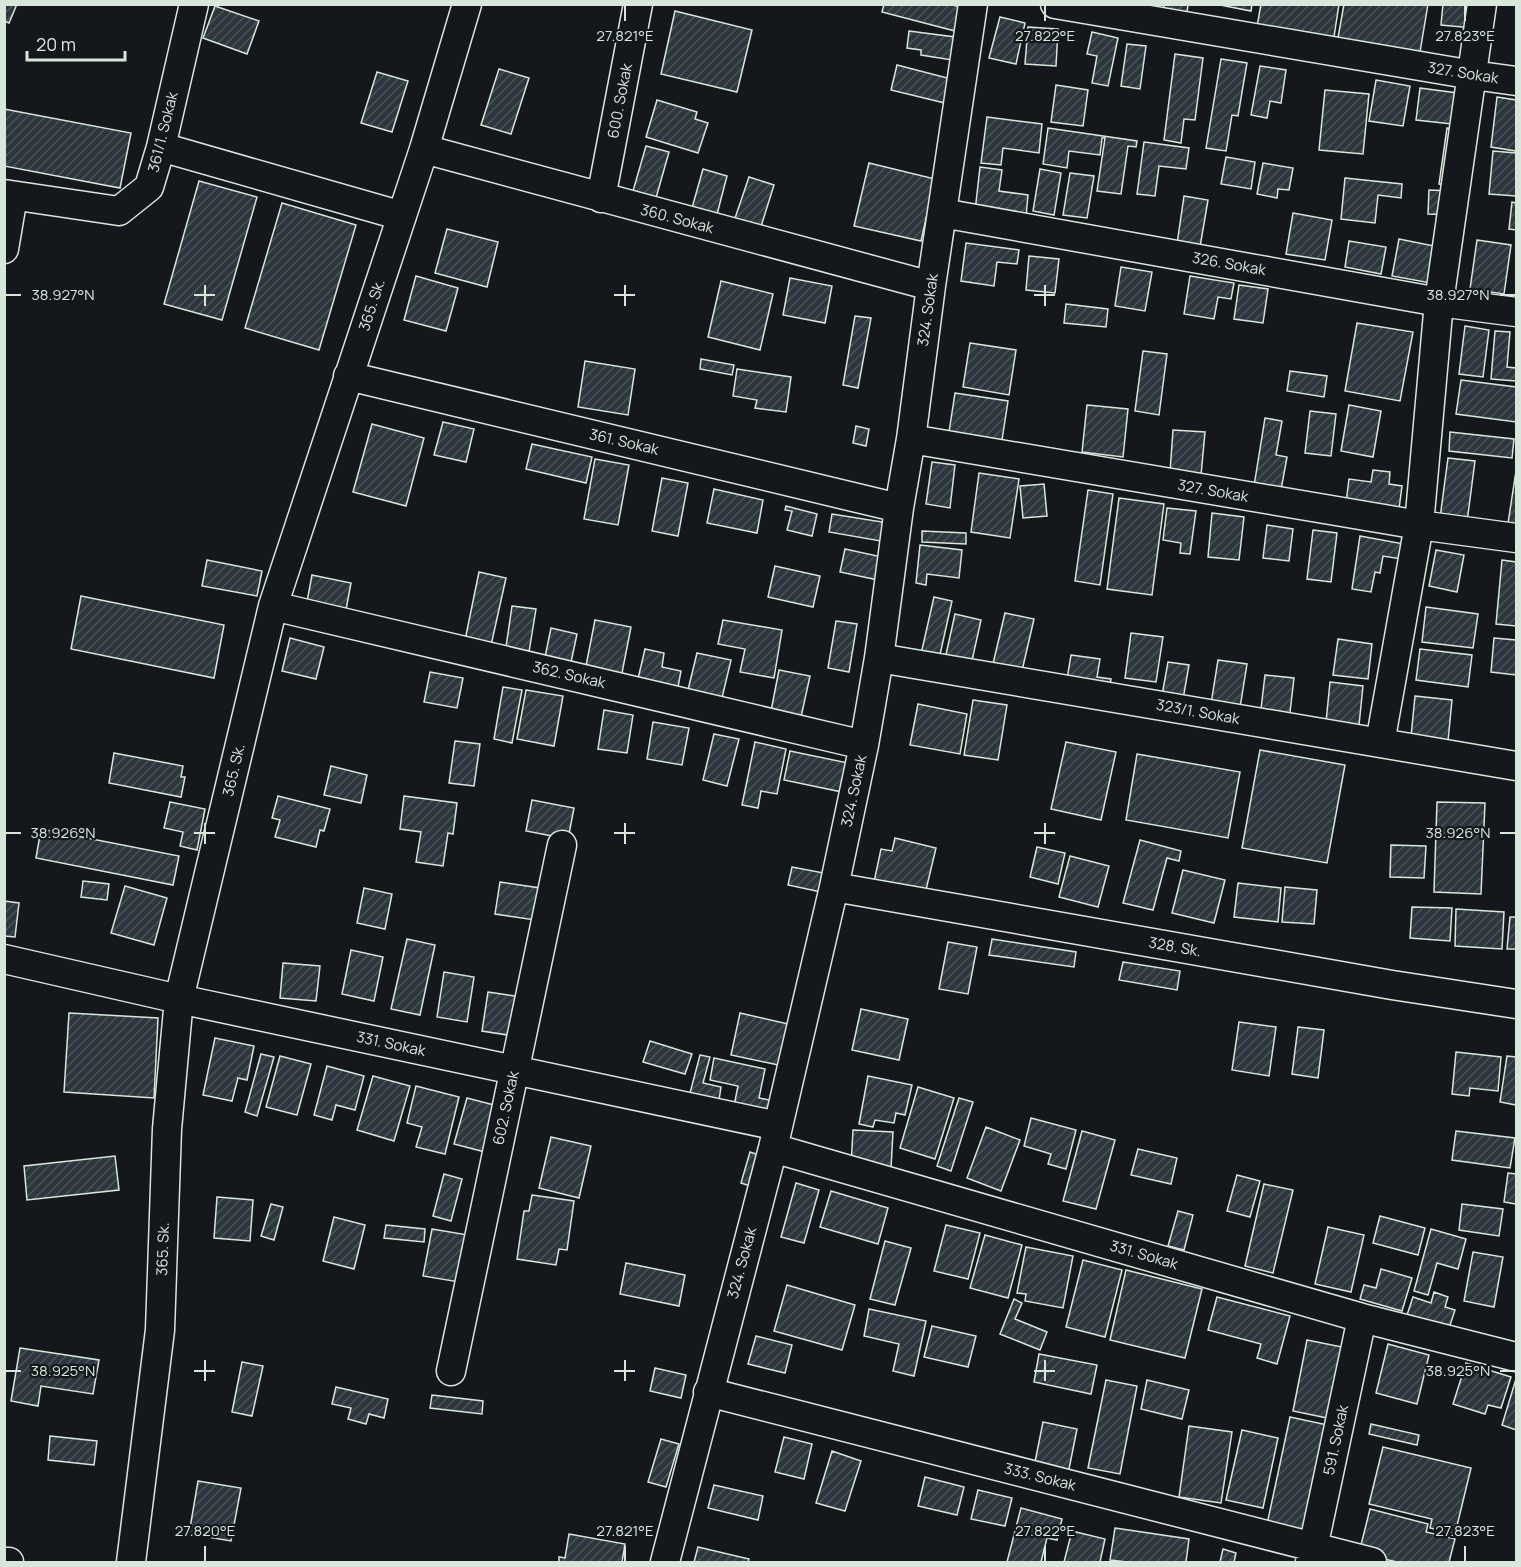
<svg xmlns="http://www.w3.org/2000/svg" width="1521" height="1567" font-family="Manrope,sans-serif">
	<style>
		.building { fill: url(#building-hatch); stroke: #d8e6dc; stroke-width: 1.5 }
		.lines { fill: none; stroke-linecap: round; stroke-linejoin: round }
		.street-casing { stroke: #d8e6dc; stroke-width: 31 }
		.street { stroke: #14181c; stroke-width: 28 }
		.ticks { fill: none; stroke: #d8e6dc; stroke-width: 2 }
		.labels { text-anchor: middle; stroke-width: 4.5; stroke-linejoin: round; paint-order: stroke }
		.street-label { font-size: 15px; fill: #d8e6dc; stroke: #14181c }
		.ticks-label { font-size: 15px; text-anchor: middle; fill: #d8e6dc; stroke: #14181c; stroke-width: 4.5; stroke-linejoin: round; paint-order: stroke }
	</style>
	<defs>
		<pattern id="building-hatch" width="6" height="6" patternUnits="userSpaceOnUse" patternTransform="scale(1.5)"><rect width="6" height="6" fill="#2c363c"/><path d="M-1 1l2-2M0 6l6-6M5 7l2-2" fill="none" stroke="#4a5358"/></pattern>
	</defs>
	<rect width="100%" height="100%" fill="#14181c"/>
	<path class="building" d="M4 4H17L9 23 4 21Z
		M884 4H949L960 7 955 31 882 12Z
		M1164 4H1188L1187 14 1163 10Z
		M1215 4H1252L1251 11Z
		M1261 4H1339L1332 50 1255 38Z
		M1344 4H1428L1418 64 1336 49Z
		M1443 4H1476L1473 28 1441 25Z
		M215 6 259 21 247 54 203 38Z
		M675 11 752 30 737 92 661 74Z
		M1000 17 1025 23 1016 64 989 58Z
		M1028 27 1058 29 1056 66 1025 64Z
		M909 31 955 37 952 60 921 55V50L907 48Z
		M1092 32 1118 38 1108 86 1092 83 1097 56 1087 54Z
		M1127 44 1146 46 1140 89 1121 86Z
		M1175 54 1203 58 1195 120 1184 119 1181 143 1164 140Z
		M1221 59 1247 63 1238 116 1232 115 1226 151 1206 148Z
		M897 65 959 81 953 105 891 90Z
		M1260 66 1286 70 1281 103 1270 101 1267 118 1251 115Z
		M499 69 529 78 511 134 481 125Z
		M377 72 408 81 392 132 361 123Z
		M1376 80 1410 86 1403 126 1369 121Z
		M1056 85 1088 90 1083 126 1051 122Z
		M1420 88 1465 94 1461 125 1416 120Z
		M1325 90 1369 94 1363 154 1319 150Z
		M1497 97 1516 100V151L1491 147Z
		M657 100 697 112 695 119 708 123 698 153 646 137Z
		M4 109 131 133 120 188 4 166Z
		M987 117 1042 124 1039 153 1003 148 1001 165 981 163Z
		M1048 128 1137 141 1136 147 1128 146 1121 194 1097 191 1105 138H1102L1100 155 1069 151 1067 168 1043 164Z
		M1447 128 1462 131 1455 186 1439 184Z
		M1144 142 1189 148 1186 169 1159 166 1155 196 1137 194Z
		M646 146 669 152 654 205 631 198Z
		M1493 151 1516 153V196L1489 194Z
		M1226 157 1255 162 1251 189 1221 184Z
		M869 163 935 179 921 241 854 226Z
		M1263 163 1293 168 1289 190 1278 189 1277 198 1257 194Z
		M980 167 1002 170 999 191 1028 195 1026 217 975 211Z
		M703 169 727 176 715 222 690 215Z
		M1040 169 1061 173 1054 215 1033 211Z
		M1070 173 1094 176 1087 218 1063 215Z
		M749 177 774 185 758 236 732 227Z
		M1345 178 1402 184 1401 198 1378 195 1375 223 1341 219Z
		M199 181 257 197 222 320 164 304Z
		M1429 190 1452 191 1451 215 1428 214Z
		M1184 196 1208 200 1200 247 1177 244Z
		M1512 202 1516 203V230L1509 229Z
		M282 203 356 225 319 350 245 328Z
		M1293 213 1332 220 1325 260 1286 254Z
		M447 229 498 242 487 287 435 273Z
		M1399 239 1444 248 1436 284 1392 276Z
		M1477 240 1511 245 1504 294 1470 289Z
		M1349 241 1386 247 1381 274 1345 267Z
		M966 243 1019 250 1017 264 997 262 994 286 961 281Z
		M1029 256 1059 259 1055 293 1026 290Z
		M1121 267 1152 272 1145 311 1115 306Z
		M416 276 458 288 446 331 404 320Z
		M1190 276 1234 283 1231 299 1218 297 1214 319 1184 314Z
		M790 278 832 286 825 323 783 315Z
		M721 281 773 294 760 350 708 337Z
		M1239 285 1268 289 1263 323 1234 319Z
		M1066 304 1108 309 1106 327 1064 323Z
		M855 316 871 318 858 388 843 385Z
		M1357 323 1413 332 1400 401 1345 391Z
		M1465 326 1489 330 1483 377 1459 374Z
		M1495 331 1510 332 1507 367 1516 368V381L1491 379Z
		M970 343 1016 350 1009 395 963 387Z
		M1143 351 1167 354 1159 415 1135 411Z
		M701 359 734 365 732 375 700 369Z
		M585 361 635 369 628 415 578 407Z
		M737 369 791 377 786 412 755 408 757 400 733 396Z
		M1290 371 1327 376 1324 397 1287 391Z
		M1461 380 1516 387V422L1456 414Z
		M955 393 1008 401 1002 440 949 432Z
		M1087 405 1128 409 1123 457 1082 452Z
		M1349 405 1381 411 1373 457 1341 451Z
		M1310 411 1336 414 1331 456 1305 453Z
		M1265 418 1282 421 1276 455 1287 457 1281 490 1254 486Z
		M443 422 474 429 466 462 434 455Z
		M372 424 424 438 406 506 353 492Z
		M856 426 869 429 866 446 853 443Z
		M1173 430 1205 432 1201 475 1170 472Z
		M1450 432 1514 439 1512 458 1449 451Z
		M532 444 592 457 586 483 526 469Z
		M1448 458 1475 461 1467 522 1440 518Z
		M595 459 629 465 618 525 584 519Z
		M932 462 955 465 950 508 926 504Z
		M1373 470 1390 472 1389 484 1402 486 1399 509 1346 503 1349 479 1371 482Z
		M1516 471V531L1507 530Z
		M979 473 1019 479 1010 538 971 532Z
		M662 478 688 483 678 536 652 531Z
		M1044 484 1047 516 1023 518 1020 486Z
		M714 489 763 500 757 533 707 523Z
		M1088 490 1113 494 1100 585 1075 581Z
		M1119 498 1164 504 1152 595 1107 589Z
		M786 506 817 514 812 536 787 530 792 511 785 510Z
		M1167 508 1196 511 1190 554 1180 553 1181 543 1163 540Z
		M1212 513 1244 517 1239 560 1208 557Z
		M832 514 895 524 892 543 829 532Z
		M1267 525 1293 529 1289 561 1263 558Z
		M1313 530 1337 533 1331 582 1307 579Z
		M922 531 966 533V544L922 542Z
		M1360 536 1404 544 1401 559 1383 556 1380 573 1375 572 1371 592 1352 589Z
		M920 545 962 550 959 578 927 574 926 585 916 583Z
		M845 549 882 557 878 580 840 572Z
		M1436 550 1464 555 1457 592 1429 586Z
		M207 560 262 571 257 596 202 586Z
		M1502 560 1516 562V626L1496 624Z
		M775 566 820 576 813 607 768 597Z
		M479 572 506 578 490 650 464 645Z
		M312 575 351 583 345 615 306 607Z
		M81 596 224 625 214 678 71 649Z
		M934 597 952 601 939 659 921 654Z
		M512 606 536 609 528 658 505 654Z
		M1426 607 1478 614 1473 648 1422 642Z
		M1005 613 1034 619 1021 675 992 668Z
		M955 614 981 620 971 665 945 659Z
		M595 620 631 627 621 678 585 671Z
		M723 620 782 630 774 678 740 672 745 649 718 644Z
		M836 621 857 624 849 672 828 668Z
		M551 628 577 634 570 667 544 662Z
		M1131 633 1163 637 1156 682 1125 678Z
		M290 638 324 647 316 679 282 671Z
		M1494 638 1516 640V675L1491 672Z
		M1338 639 1372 644 1368 679 1333 675Z
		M645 649 664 653 662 667 681 671 677 692 637 683Z
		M1420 649 1472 655 1468 687 1416 680Z
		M697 653 731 660 721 702 687 694Z
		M1071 655 1100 659 1097 677 1111 679 1109 692 1066 685Z
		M1218 660 1247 664 1239 714 1210 710Z
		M1168 662 1189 665 1182 705 1161 701Z
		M779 670 810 676 801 717 771 711Z
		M430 672 463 678 457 708 424 702Z
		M1265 675 1294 678 1289 721 1260 717Z
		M1330 682 1363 686 1359 725 1326 722Z
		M503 687 522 690 512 743 494 739Z
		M526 690 563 696 554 746 517 739Z
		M1415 696 1452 700 1448 741 1411 737Z
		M973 700 1007 705 998 760 964 755Z
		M918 704 967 714 960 754 910 745Z
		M604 710 633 715 627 753 598 749Z
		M653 722 689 728 682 765 647 759Z
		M714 734 739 739 727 786 703 780Z
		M455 741 480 744 474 786 449 783Z
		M755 742 786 749 777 794 761 791 758 808 742 805Z
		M1066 742 1116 752 1101 820 1051 809Z
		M1260 750 1345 765 1327 863 1242 848Z
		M790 751 848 763 842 792 784 780Z
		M114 753 183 766 181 777H185L181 797 109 783Z
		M1137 754 1240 772 1228 838 1126 820Z
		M331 766 367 775 361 803 324 795Z
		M278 796 330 809 324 831 320 830 316 847 275 837 280 820 272 818Z
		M404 796 457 803 453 834 448 833 443 866 416 862 421 832 400 829Z
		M532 800 574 808 568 839 526 831Z
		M170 802 205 809 197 850 180 846 183 832 164 828Z
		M1437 802 1485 803 1481 894 1434 892Z
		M41 829 179 856 173 885 36 858Z
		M895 838 936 848 925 894 874 882 881 849 892 851Z
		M1140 840 1181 851 1179 861 1167 858 1153 910 1123 903Z
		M1391 845 1426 846 1424 878 1390 877Z
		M1037 847 1065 853 1058 884 1030 877Z
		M1070 856 1109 866 1098 907 1059 897Z
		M792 867 829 874 826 893 788 885Z
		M1183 870 1225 880 1214 923 1172 913Z
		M83 881 109 884 107 900 81 897Z
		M500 882 540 888 535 920 495 914Z
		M1238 883 1281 888 1278 922 1234 917Z
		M125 886 167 898 154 945 111 933Z
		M1285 887 1317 890 1314 924 1282 922Z
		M364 888 392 894 385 929 357 923Z
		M4 901 19 903 15 937 4 936Z
		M1412 907 1452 908 1450 941 1410 938Z
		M1456 909 1504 912 1502 949 1455 946Z
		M1510 917H1516V949H1507Z
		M407 939 435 945 420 1015 391 1009Z
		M992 939 1076 952 1074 967 989 955Z
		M948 942 977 947 968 994 939 989Z
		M351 950 383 957 374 1001 342 994Z
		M1123 962 1180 971 1177 990 1119 980Z
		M283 963 320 966 316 1001 280 998Z
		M444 972 474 977 467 1022 437 1017Z
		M488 992 521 997 514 1036 482 1031Z
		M861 1009 908 1019 899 1060 852 1050Z
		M69 1013 158 1018 154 1098 64 1092Z
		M740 1013 797 1026 788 1067 731 1055Z
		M1239 1022 1276 1027 1269 1076 1232 1070Z
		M1298 1027 1324 1030 1318 1078 1292 1074Z
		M215 1038 254 1046 247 1080 238 1078 232 1101 203 1095Z
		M650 1041 692 1054 685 1074 643 1062Z
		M1456 1052 1501 1057 1498 1091 1470 1088 1469 1096 1452 1094Z
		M261 1054 274 1057 257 1116 245 1112Z
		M700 1055 710 1057 703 1083 721 1087 719 1100 690 1093Z
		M280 1056 311 1064 297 1115 266 1107Z
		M1507 1056 1516 1057V1105L1500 1102Z
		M714 1058 765 1069 759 1098 779 1102 776 1115 734 1106 738 1086 710 1080Z
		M327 1066 364 1076 355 1110 336 1105 332 1120 314 1115Z
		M373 1076 410 1086 394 1141 357 1130Z
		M868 1076 912 1085 905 1115 896 1113 894 1123 875 1120 873 1127 859 1124Z
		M416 1086 459 1097 445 1154 416 1147 422 1127 407 1123Z
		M918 1087 954 1098 935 1159 900 1148Z
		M467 1098 498 1106 485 1152 454 1144Z
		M959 1098 973 1102 951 1171 937 1166Z
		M1031 1118 1076 1130 1066 1169 1048 1164 1051 1154 1024 1146Z
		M986 1127 1020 1140 1001 1191 967 1178Z
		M853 1130 893 1132 891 1168 851 1166Z
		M1082 1131 1115 1140 1096 1209 1063 1201Z
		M1456 1131 1515 1138 1510 1168 1452 1160Z
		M551 1137 591 1146 579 1198 539 1188Z
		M1138 1149 1177 1158 1171 1184 1131 1175Z
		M750 1152 765 1157 756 1188 741 1183Z
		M115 1156 119 1190 27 1200 24 1166Z
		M1508 1173 1516 1174V1204L1504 1202Z
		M444 1174 462 1179 451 1221 433 1216Z
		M1237 1175 1260 1181 1250 1217 1227 1211Z
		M796 1183 819 1190 804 1243 781 1237Z
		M1264 1184 1293 1190 1273 1273 1245 1266Z
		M831 1191 888 1208 878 1244 820 1227Z
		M532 1195 574 1201 567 1250 559 1249 556 1265 517 1259 524 1211H529Z
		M217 1197 253 1200 250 1241 214 1238Z
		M271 1204 283 1207 274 1240 261 1236Z
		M1462 1204 1503 1209 1499 1236 1459 1230Z
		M1178 1211 1193 1215 1184 1250 1168 1246Z
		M1380 1216 1425 1228 1418 1255 1373 1243Z
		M334 1217 365 1225 354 1269 323 1261Z
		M386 1225 425 1229 424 1242 384 1238Z
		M946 1225 980 1233 968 1279 934 1271Z
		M1328 1227 1364 1235 1351 1292 1315 1284Z
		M432 1229 474 1236 465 1283 423 1276Z
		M1431 1229 1466 1239 1458 1269 1437 1263 1428 1295 1414 1291Z
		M985 1235 1022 1245 1008 1298 970 1288Z
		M885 1241 911 1248 895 1305 870 1299Z
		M1026 1247 1073 1256 1063 1308 1025 1301 1026 1294 1017 1293Z
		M1473 1252 1503 1257 1494 1307 1464 1301Z
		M1083 1260 1122 1270 1105 1337 1066 1327Z
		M626 1263 685 1275 679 1306 620 1294Z
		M1381 1269 1412 1278 1402 1311 1360 1299 1364 1285 1376 1288Z
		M1126 1270 1202 1289 1185 1358 1110 1340Z
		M787 1285 855 1305 842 1350 774 1331Z
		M1434 1292 1448 1297 1445 1307 1455 1310 1449 1328 1407 1315 1413 1297 1431 1303Z
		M1217 1297 1290 1316 1277 1364 1257 1358 1261 1344 1208 1330Z
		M1014 1299 1022 1303 1015 1319 1047 1332 1040 1350 1000 1334Z
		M869 1309 926 1321 914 1376 893 1371 899 1344 864 1336Z
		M932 1326 976 1336 968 1367 924 1357Z
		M756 1336 792 1345 785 1373 748 1364Z
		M1307 1340 1352 1349 1337 1420 1293 1411Z
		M1388 1344 1429 1355 1417 1404 1376 1393Z
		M20 1348 99 1360 93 1394 41 1386 38 1406 11 1401Z
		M1039 1354 1097 1365 1091 1394 1034 1382Z
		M242 1362 263 1366 252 1416 232 1412Z
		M1466 1363 1511 1377 1501 1408 1488 1405 1485 1414 1453 1404Z
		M655 1368 686 1375 681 1398 650 1391Z
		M1516 1379V1430L1502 1425Z
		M1106 1380 1137 1386 1120 1474 1088 1468Z
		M1147 1380 1189 1390 1182 1419 1141 1409Z
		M336 1387 388 1399 384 1418 369 1414 366 1424 348 1419 351 1408 332 1404Z
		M432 1395 483 1401 482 1414 430 1408Z
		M1290 1417 1337 1427 1313 1539 1266 1529Z
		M1043 1422 1077 1429 1068 1474 1034 1467Z
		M1371 1424 1419 1435 1417 1445 1369 1434Z
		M1189 1426 1232 1432 1221 1503 1179 1497Z
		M1242 1430 1278 1438 1263 1508 1226 1500Z
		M50 1436 97 1441 94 1465 48 1460Z
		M784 1437 812 1444 804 1479 775 1472Z
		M661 1439 679 1444 666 1487 648 1482Z
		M1383 1447 1471 1468 1455 1534 1430 1528 1432 1519 1369 1504Z
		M832 1451 861 1461 845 1511 816 1503Z
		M925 1477 964 1487 957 1515 918 1506Z
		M198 1481 241 1488 231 1541 189 1534Z
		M714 1485 763 1496 758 1520 708 1508Z
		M978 1490 1012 1498 1005 1526 971 1519Z
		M1021 1508 1062 1519 1057 1540 1047 1538 1041 1562H1007Z
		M1370 1509 1428 1524 1426 1532 1455 1539 1449 1562H1397L1359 1553Z
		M1115 1528 1189 1539 1186 1562H1127L1110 1560Z
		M1072 1531 1105 1539 1100 1562H1064Z
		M569 1534 625 1544 622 1562H559V1557L565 1558Z
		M698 1547 749 1559 748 1562H694Z
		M1223 1549 1236 1553 1234 1562H1220Z"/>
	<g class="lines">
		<defs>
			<path id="street" d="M1055 4 1473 75 1516 81
				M161 147 402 216
				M424 149 931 286
				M4 194 119 211 149 187 161 147 194 4
				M601 198 638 4
				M942 213 1439 302 1516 312
				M4 249 13 196
				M348 376 899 508
				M911 439 1419 525 1516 538
				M273 606 864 745
				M879 658 1516 766
				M1380 743 1419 525 1439 302 1482 4
				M834 887 1392 985 1516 1004
				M4 959 179 999 778 1126
				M773 1148 1362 1318 1516 1357
				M451 1371 562 845
				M708 1392 1372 1562
				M4 1562H9
				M131 1562 160 1330 167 1129 179 999 273 606 424 149 467 4
				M665 1562 773 1148 834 887 864 745 879 658 899 508 911 439 931 286 973 4
				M1310 1562 1362 1318"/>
		</defs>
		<use href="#street" class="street-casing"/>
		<use href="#street" class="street"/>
	</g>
	<path class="ticks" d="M625 6V21M1045 6V21M1465 6V21M205 285V306M625 285V306M1045 285V306M6 295H21M194 295H215M614 295H635M1034 295H1055M1500 295H1515M205 823V844M625 823V844M1045 823V844M6 833H21M194 833H215M614 833H635M1034 833H1055M1500 833H1515M205 1360V1381M625 1360V1381M1045 1360V1381M6 1371H21M194 1371H215M614 1371H635M1034 1371H1055M1500 1371H1515M205 1546V1561M625 1546V1561M1045 1546V1561M1465 1546V1561"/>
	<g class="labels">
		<g class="street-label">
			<text transform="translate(1463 73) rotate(9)" y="5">327. Sokak</text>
			<text transform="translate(620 101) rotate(-79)" y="5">600. Sokak</text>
			<text transform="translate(163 132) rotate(-76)" y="5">361/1. Sokak</text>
			<text transform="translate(677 219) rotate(15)" y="5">360. Sokak</text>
			<text transform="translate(1229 264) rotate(10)" y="5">326. Sokak</text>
			<text transform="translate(372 305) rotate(-72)" y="5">365. Sk.</text>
			<text transform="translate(928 310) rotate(-82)" y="5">324. Sokak</text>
			<text transform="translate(624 442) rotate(13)" y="5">361. Sokak</text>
			<text transform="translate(1213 491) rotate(10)" y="5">327. Sokak</text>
			<text transform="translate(569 675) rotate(13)" y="5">362. Sokak</text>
			<text transform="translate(1198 712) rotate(10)" y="5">323/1. Sokak</text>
			<text transform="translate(234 770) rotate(-77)" y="5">365. Sk.</text>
			<text transform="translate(854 791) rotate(-78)" y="5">324. Sokak</text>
			<text transform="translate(1175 947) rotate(10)" y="5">328. Sk.</text>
			<text transform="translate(391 1044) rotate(12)" y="5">331. Sokak</text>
			<text transform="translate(506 1108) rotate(-78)" y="5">602. Sokak</text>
			<text transform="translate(163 1249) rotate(-88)" y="5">365. Sk.</text>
			<text transform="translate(1144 1255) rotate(16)" y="5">331. Sokak</text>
			<text transform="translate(742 1263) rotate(-75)" y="5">324. Sokak</text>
			<text transform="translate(1336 1440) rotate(-78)" y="5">591. Sokak</text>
			<text transform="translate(1040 1477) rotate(14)" y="5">333. Sokak</text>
		</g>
	</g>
	<g class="ticks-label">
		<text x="625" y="41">27.821°E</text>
		<text x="1045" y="41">27.822°E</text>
		<text x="1465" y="41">27.823°E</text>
		<text x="63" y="300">38.927°N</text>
		<text x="1458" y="300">38.927°N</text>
		<text x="63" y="838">38.926°N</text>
		<text x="1458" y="838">38.926°N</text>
		<text x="63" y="1376">38.925°N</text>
		<text x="1458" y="1376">38.925°N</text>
		<text x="205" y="1536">27.820°E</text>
		<text x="625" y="1536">27.821°E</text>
		<text x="1045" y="1536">27.822°E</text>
		<text x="1465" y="1536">27.823°E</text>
	</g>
	<rect width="1521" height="1567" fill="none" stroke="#d8e6dc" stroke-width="12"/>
	<path d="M27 51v9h98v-9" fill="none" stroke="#d8e6dc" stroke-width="3"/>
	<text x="36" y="51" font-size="18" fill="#d8e6dc" stroke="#14181c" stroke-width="4.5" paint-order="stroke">20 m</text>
</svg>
